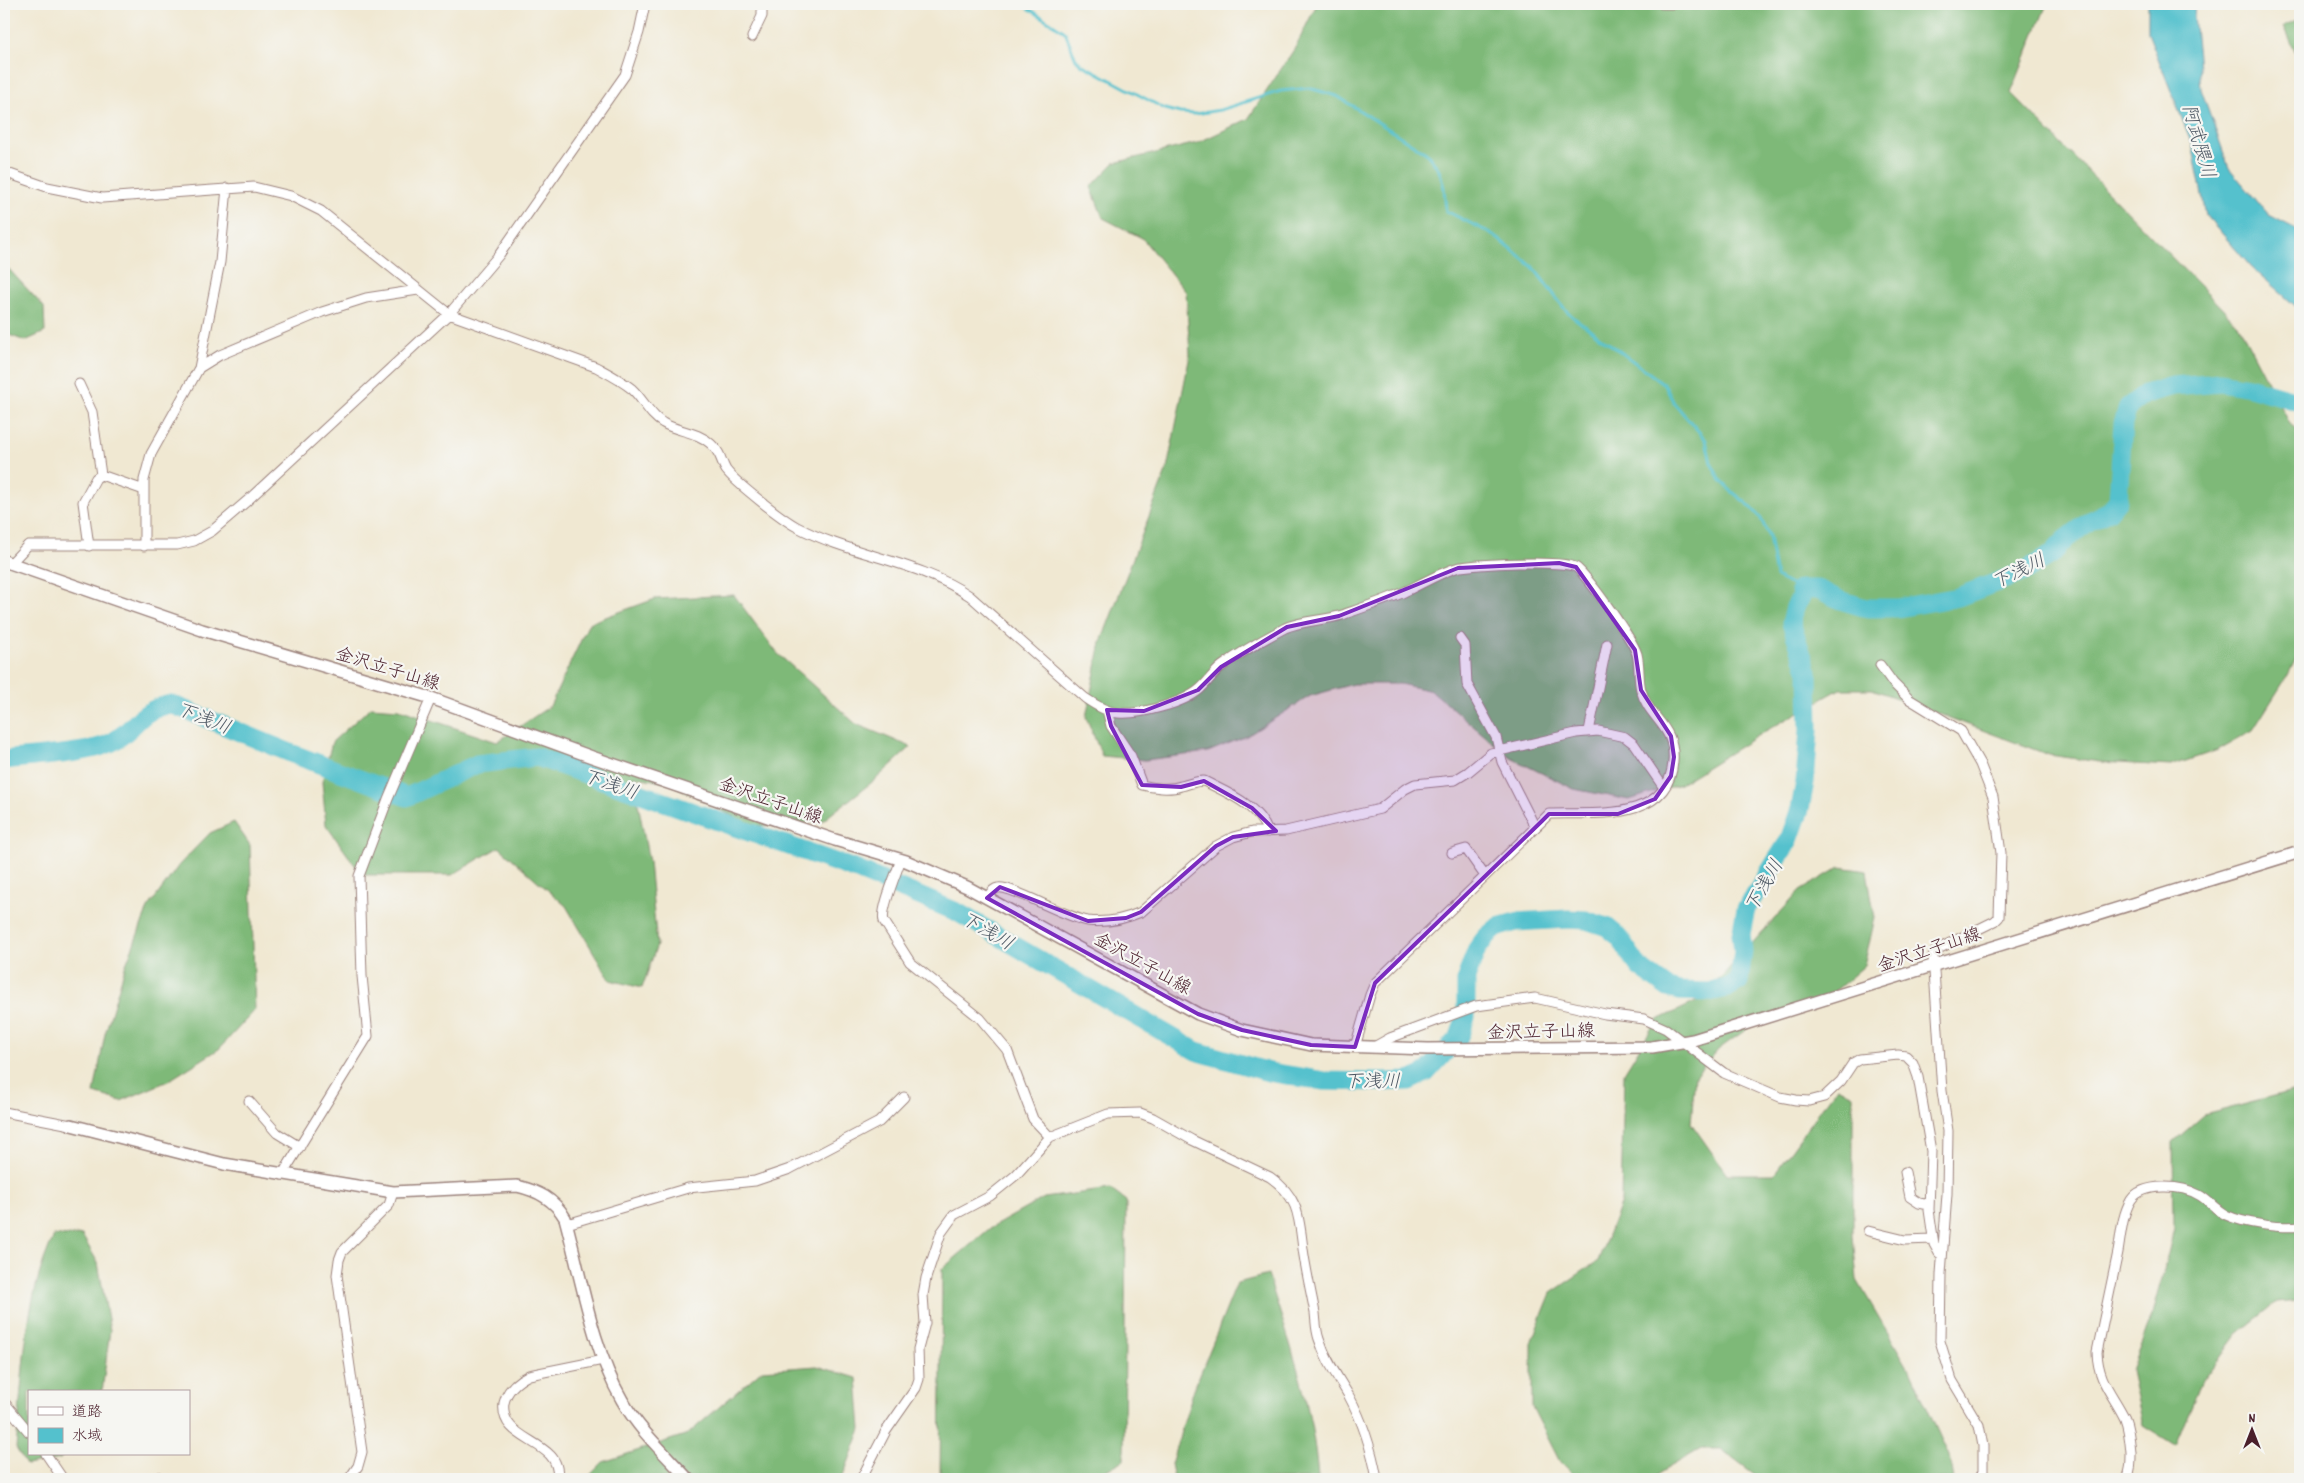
<svg xmlns="http://www.w3.org/2000/svg" width="2304" height="1483" font-family="Dekko,'Klee One',sans-serif">
	<style>
		.forest { fill: #7eb978; stroke: #646c52 }
		.water { fill: #54c1cd; stroke: #4f707c }
		.lines { fill: none; stroke-linecap: round; stroke-linejoin: round }
		.stream { stroke: #54c1cd; stroke-width: 3 }
		.river { stroke: #54c1cd; stroke-width: 19 }
		.minor-casing { stroke: #9d847e; stroke-width: 11 }
		.tertiary-casing { stroke: #9d847e; stroke-width: 14 }
		.minor { stroke: #fff; stroke-width: 9 }
		.tertiary { stroke: #fff; stroke-width: 11 }
		.marked { fill: #7b2cbf; fill-opacity: 0.2; stroke: #7b2cbf; stroke-width: 4; stroke-linejoin: round }
		.labels { text-anchor: middle; stroke-width: 4.5; stroke-linejoin: round; paint-order: stroke }
		.street-label { font-size: 18px; fill: #4a1f2b; stroke: #f6f6f2 }
		.water-label { font-size: 19px; font-style: italic; fill: #4e5864; stroke: #f6f6f2 }
	</style>
	<rect width="100%" height="100%" fill="#f6f6f2"/>
	<filter id="ink" filterUnits="userSpaceOnUse"><feTurbulence type="fractalNoise" baseFrequency=".02" numOctaves="2"/><feDisplacementMap in="SourceGraphic" scale="10" xChannelSelector="R" yChannelSelector="G"/><feConvolveMatrix kernelMatrix="1 2 1 2 8 2 1 2 1" color-interpolation-filters="sRGB"/></filter>
	<filter id="wash" filterUnits="userSpaceOnUse"><feTurbulence type="fractalNoise" baseFrequency=".0096" numOctaves="4" result="noise"/><feDisplacementMap in="SourceGraphic" scale="20" xChannelSelector="R" yChannelSelector="G"/><feGaussianBlur stdDeviation="1.12" result="paint"/><feColorMatrix in="noise" values="0 0 0 0 0 0 0 0 0 0 0 0 0 0 0 0 0 1.4 0 .05"/><feComposite in="paint" operator="in"/></filter>
	<g filter="url(#wash)">
		<rect width="100%" height="100%" fill="#f0e8d2"/>
		<path class="forest" d="M1317 4H2047L2011 93 2239 326 2290 424 2300 432V650L2288 675 2253 730 2218 750 2171 766 2100 762 2049 755 1872 689H1840L1762 733 1680 784 1629 800 1574 789 1511 758 1432 691 1400 684H1353L1310 696 1247 736 1208 752 1145 760 1102 756 1086 717 1101 642 1167 469 1190 355 1186 292 1142 238 1103 218 1091 187 1114 163 1197 143 1248 119 1295 48Z
			M2300 18V62L2284 26Z
			M4 264 44 307 45 332 25 341 4 333Z
			M734 595 777 653 856 724 911 747 876 779 821 822 751 826 672 784 633 776 649 862 657 945 642 988 610 980 566 906 499 847 452 875H362L326 825 322 782 332 742 371 707 399 709 497 742 550 706 589 623 655 599Z
			M234 822 250 845 255 1010 219 1049 168 1081 121 1101 94 1093 105 1034 125 967 148 908 179 865 210 833Z
			M1840 867 1867 871 1875 918 1864 966 1828 997 1758 1021 1719 1049 1695 1076 1691 1123 1727 1174H1774L1837 1087 1853 1095V1236L1857 1280 1909 1369 1949 1456 1953 1479H1761L1721 1449H1701L1649 1479H1577L1560 1462 1532 1407V1340L1551 1293 1598 1261 1621 1202 1624 1073 1656 1021 1700 1000 1800 891Z
			M2300 1090V1301L2276 1303 2237 1334 2202 1381 2175 1445 2143 1425 2131 1370 2154 1311 2174 1229 2173 1142 2204 1115Z
			M1110 1189 1126 1201 1124 1460 1091 1479H940L942 1269 989 1229 1044 1198Z
			M82 1235 98 1263 110 1330 102 1392H29V1454H64L60 1459 26 1465 16 1448C23 1378 23 1300 54 1236Z
			M1268 1275C1289 1341 1314 1409 1318 1479H1174L1171 1464 1194 1389 1237 1283Z
			M817 1366 857 1378 861 1429 842 1479H586L603 1462 688 1434 762 1370Z"/>
		<path class="water" d="M2148 4H2195L2194 16 2201 89 2229 168 2269 215 2300 231V310L2251 267 2206 215 2192 144 2148 33Z"/>
		<g class="lines">
			<path class="stream" d="M1022 4 1065 32 1076 59 1081 64 1165 109 1180 113 1195 114 1220 110 1281 91 1309 88 1337 96 1426 153 1438 168 1441 176 1444 188 1446 211 1492 234 1511 249 1533 267 1564 308 1573 317 1664 384 1674 403 1706 440 1711 463 1719 478 1730 490 1750 506 1760 517 1769 536 1776 577 1800 589"/>
			<path class="river" d="M4 760C32 756 91 755 114 741 137 727 139 710 171 704L293 754 407 797 477 764 537 757 857 870 957 912 1196 1051 1269 1072 1324 1081 1380 1082 1409 1081 1426 1073 1459 1037 1466 1017V978L1477 949 1486 937 1498 927 1516 922 1568 919 1586 920 1607 927 1619 937 1639 967 1668 988 1679 991 1709 992 1727 988 1739 981 1743 951 1741 934 1746 909 1789 840 1800 809 1805 782 1809 730 1808 672 1791 623 1795 607 1801 597 1800 589H1818L1840 600 1866 608H1898L1958 597 2021 573 2051 555 2065 540 2091 520 2109 511 2118 500 2123 423 2128 407 2145 394 2173 386 2220 382 2249 387 2300 402"/>
		</g>
	</g>
	<g filter="url(#ink)">
		<g class="lines">
			<defs>
				<path id="minor" d="M1662 4H1674
					M752 37 762 16V4
					M4 172 47 187 102 198 254 187 291 196 321 211 449 314 596 367C609 374 621 380 632 389 643 399 650 416 663 423 678 432 697 431 711 444 722 454 720 460 726 470 736 483 782 519 797 527 852 556 919 561 970 596L1085 698C1095 705 1106 712 1118 713 1140 715 1184 703 1200 689 1208 682 1214 672 1222 666 1241 652 1264 639 1285 628 1302 620 1324 621 1342 615 1362 608 1383 601 1402 593 1420 585 1437 574 1456 568 1471 564 1567 559 1577 568 1590 580 1632 638 1637 654 1640 666 1638 678 1641 690 1649 720 1676 725 1673 762 1668 824 1591 812 1549 814L1542 821 1375 983 1370 995 1355 1047
					M199 368 220 262 227 188
					M79 384 92 412 101 475
					M89 546 83 502 96 478 101 475 144 490
					M144 546V480L151 454 199 368 220 355 322 312 366 298 418 290
					M10 564 28 545H177L194 541 212 531 247 501 449 314 499 255 625 75 639 32 645 4
					M1460 638 1465 645 1467 684 1496 737 1502 762 1535 827
					M1880 665 1893 683 1909 699 1961 731 1980 764 1993 797 2001 853 1999 917 1995 921 1936 950 1933 956 1942 1091 1948 1131 1947 1194 1941 1274 1940 1341 1952 1380 1979 1425 1983 1446V1471L1980 1479
					M1107 710 1111 726 1131 756 1142 785C1153 788 1170 790 1181 786 1190 784 1195 781 1204 781 1229 794 1257 804 1268 832
					M1589 731 1607 644
					M1452 853 1466 849 1485 876
					M901 859C897 872 880 910 884 921L910 962 980 1018 1007 1050 1033 1119 1050 1137
					M987 898C990 894 992 889 998 888 1011 885 1066 918 1088 921 1106 923 1125 919 1141 912L1216 846 1233 837 1252 832 1286 831 1380 809 1405 789 1415 784 1455 780 1468 772 1491 753 1576 733 1598 731 1625 737 1634 744 1664 788
					M1374 1047 1390 1038 1476 1006 1535 998 1605 1014 1644 1019 1666 1029 1724 1073 1780 1097 1796 1100 1809 1101 1824 1097 1841 1081 1853 1063 1860 1059 1898 1055 1906 1056 1913 1063 1918 1077 1931 1151 1929 1210 1934 1244 1939 1253 1942 1255
					M249 1101 277 1133 300 1147
					M4 1112 71 1125
					M1905 1172 1910 1197 1919 1203 1929 1205
					M282 1175 368 1036 362 976 359 876 388 799 431 698
					M567 1224 688 1188 755 1181 790 1169 879 1122 904 1097
					M1868 1231 1905 1240 1933 1239
					M4 1402 29 1432
					M46 1454 63 1479
					M159 1477 160 1479
					M349 1479 358 1466 362 1452 337 1275 339 1260 342 1252 389 1205 393 1192
					M558 1479C558 1470 557 1462 550 1455 534 1438 500 1433 504 1403 507 1389 517 1381 529 1375L603 1360
					M861 1479 886 1431 916 1388 919 1379 918 1349 925 1323 923 1295 926 1278 941 1233 954 1215 990 1196 1016 1175 1050 1137 1108 1114 1140 1113 1153 1118 1192 1140 1270 1177C1299 1197 1299 1217 1303 1249 1306 1271 1311 1292 1315 1313 1316 1322 1316 1331 1319 1339 1326 1361 1338 1377 1349 1396 1363 1422 1372 1451 1377 1479
					M2127 1479C2131 1470 2131 1463 2131 1453 2130 1442 2129 1429 2125 1419 2113 1394 2098 1382 2097 1352 2104 1319 2111 1285 2118 1252 2121 1235 2122 1215 2131 1200 2143 1182 2182 1185 2199 1195 2208 1200 2216 1210 2226 1215 2243 1223 2281 1229 2300 1226"/>
				<path id="tertiary" d="M4 561 202 630 431 698 592 757 835 840 906 861 967 887 1198 1014 1242 1030 1311 1045 1428 1049 1652 1047 1693 1040 2300 852
					M71 1125 224 1164 393 1192 517 1186C538 1191 554 1199 565 1218 581 1276 592 1348 622 1400 639 1430 665 1454 688 1479"/>
			</defs>
			<use href="#minor" class="minor-casing"/>
			<use href="#tertiary" class="tertiary-casing"/>
			<use href="#minor" class="minor"/>
			<use href="#tertiary" class="tertiary"/>
		</g>
	</g>
	<path class="marked" d="M1559 563 1576 567 1635 650 1641 690 1671 736 1674 757 1671 776 1655 799 1618 814H1549L1542 821 1375 983 1355 1047 1311 1045 1242 1030 1198 1014 987 898 1000 887 1088 921 1126 918 1141 912 1216 846 1233 837 1276 831 1252 808 1204 781 1181 787 1142 785 1111 726 1107 710 1144 711 1198 690 1221 667 1287 627 1339 616 1458 568Z"/>
	<g class="labels">
		<g class="street-label">
			<text transform="translate(388 668) rotate(17)" y="6">金沢立子山線</text>
			<text transform="translate(771 800) rotate(19)" y="6">金沢立子山線</text>
			<text transform="translate(1929 949) rotate(-18)" y="6">金沢立子山線</text>
			<text transform="translate(1143 963) rotate(29)" y="6">金沢立子山線</text>
			<text transform="translate(1541 1031) rotate(-1)" y="6">金沢立子山線</text>
		</g>
		<g class="water-label">
			<text transform="translate(2200 141) rotate(74)" y="7">阿武隈川</text>
			<text transform="translate(2018 570) rotate(-26)" y="7">下浅川</text>
			<text transform="translate(204 717) rotate(21)" y="7">下浅川</text>
			<text transform="translate(611 783) rotate(19)" y="7">下浅川</text>
			<text transform="translate(1763 885) rotate(-60)" y="7">下浅川</text>
			<text transform="translate(988 930) rotate(30)" y="7">下浅川</text>
			<text x="1372" y="1087">下浅川</text>
		</g>
	</g>
	<rect width="2304" height="1483" fill="none" stroke="#f6f6f2" stroke-width="20"/>
	<rect x="28" y="1390" width="162" height="65" fill="#f6f6f2" stroke="#b1a0a2"/>
	<rect x="38" y="1407" width="25" height="8" fill="#ffffff" stroke="#b1a0a2"/>
	<text x="72" y="1416" font-size="15" fill="#4a1f2b">道路</text>
	<rect x="38" y="1428" width="25" height="15" fill="#54c1cd" stroke="#b1a0a2"/>
	<text x="72" y="1440" font-size="15" fill="#4a1f2b">水域</text>
	<g transform="translate(2252 1430)" stroke="#f6f6f2" stroke-width="4" paint-order="stroke">
	<path d="M0-4L9 19L0 12L-9 19Z" fill="#4a1f2b"/>
	<text y="-8" font-size="14" font-weight="bold" text-anchor="middle" fill="#4a1f2b">N</text>
	</g>
</svg>
